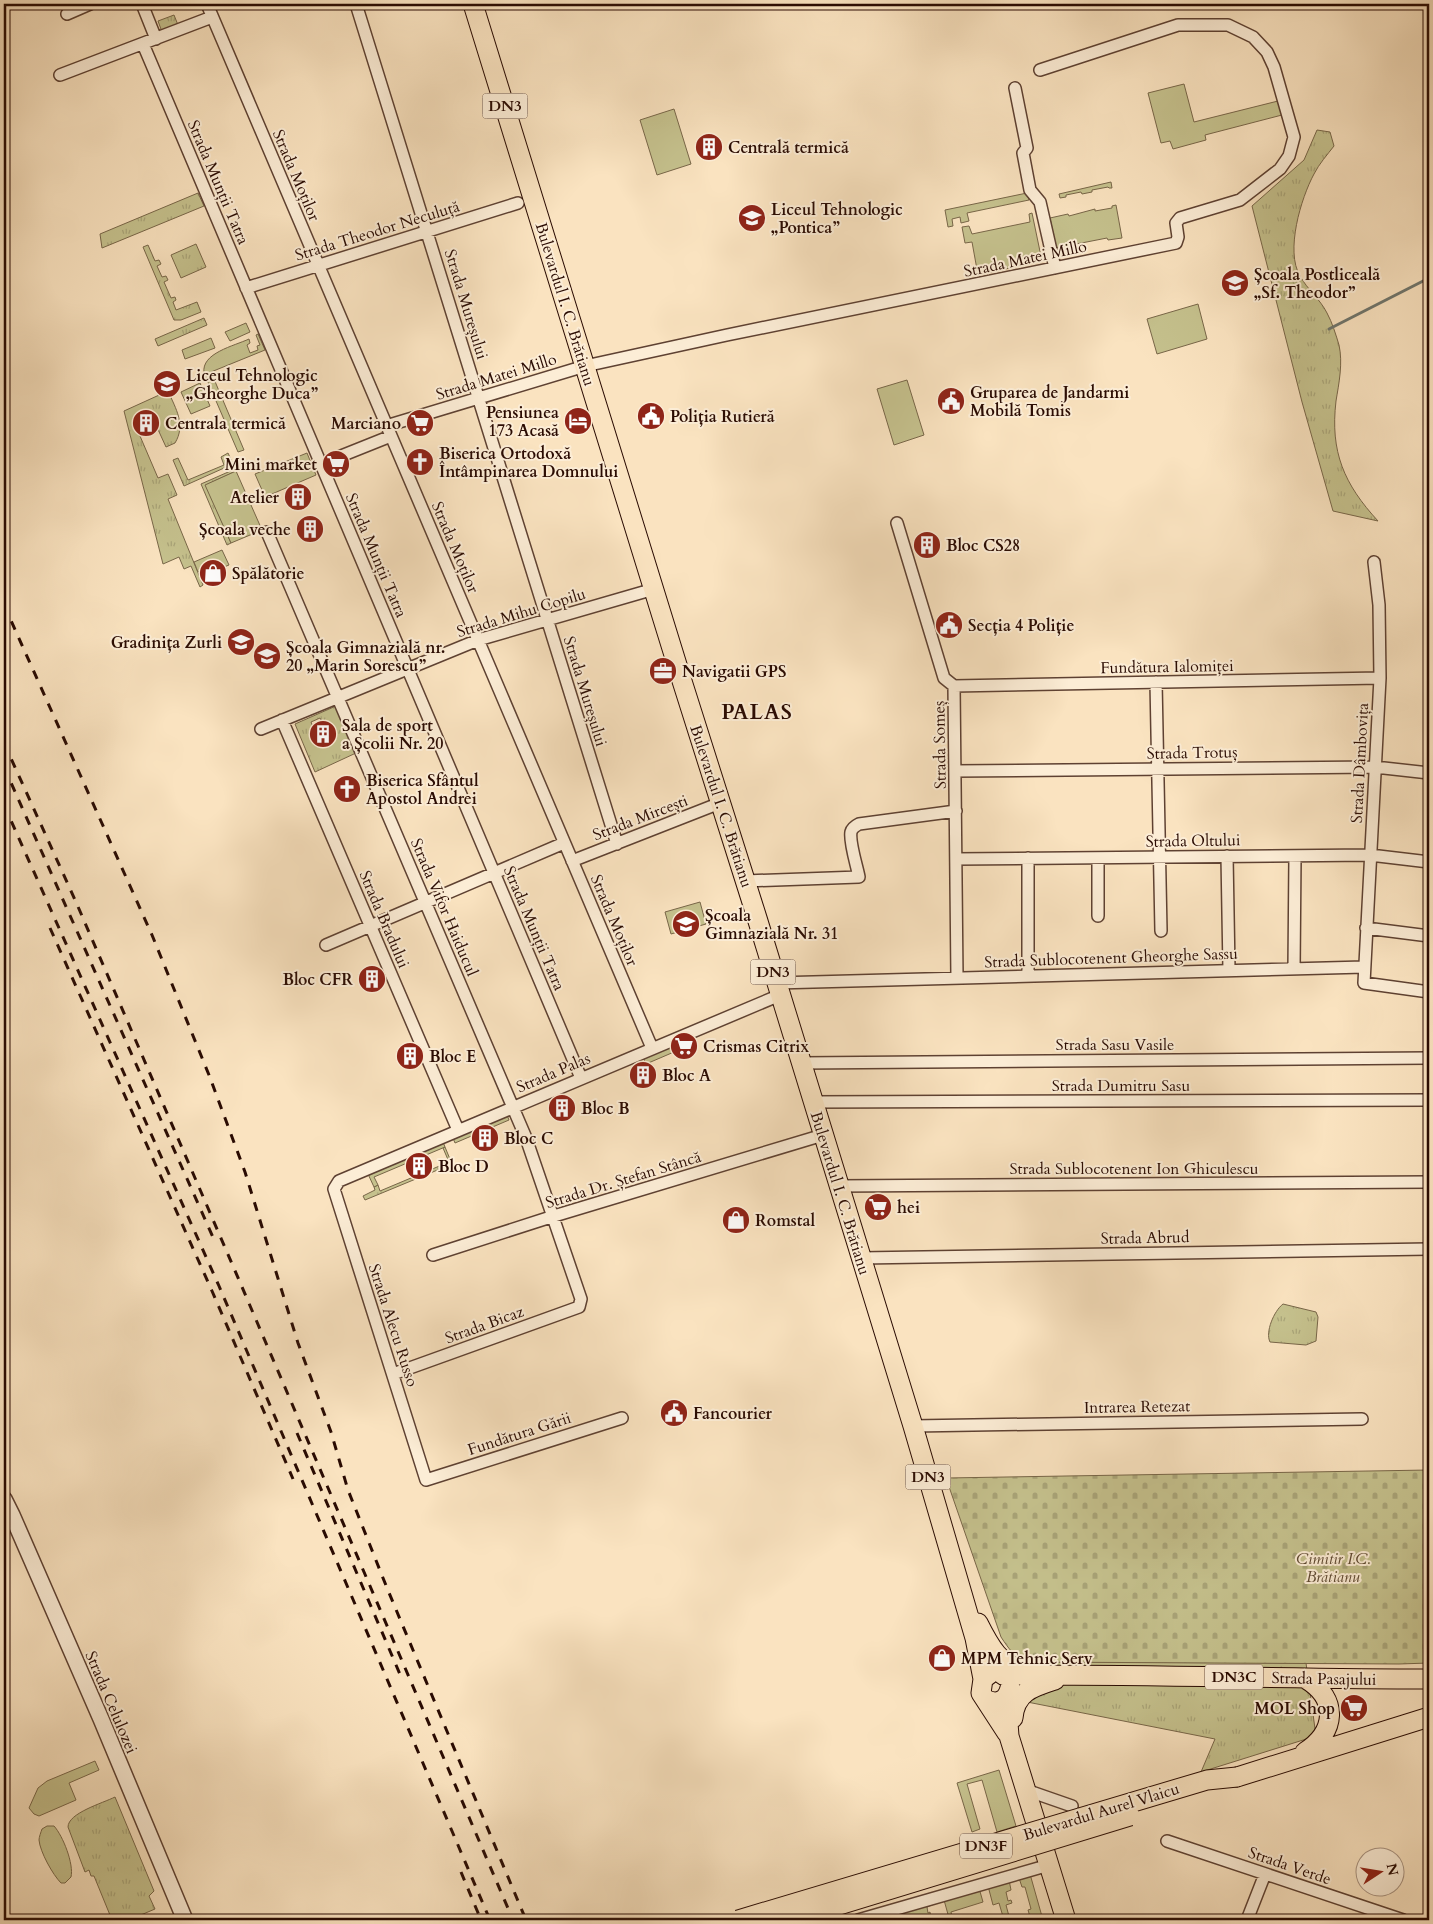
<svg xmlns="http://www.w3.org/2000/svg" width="1433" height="1924" font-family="Cardo,serif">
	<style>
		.grass { fill: url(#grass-tufts); stroke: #786648; fill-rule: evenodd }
		.cemetery { fill: url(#cemetery-stones); stroke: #786648 }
		.garden { fill: #c5c18d; stroke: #786648 }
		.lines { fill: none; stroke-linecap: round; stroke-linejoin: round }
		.stream { stroke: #70766d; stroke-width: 3 }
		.minor-casing { stroke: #5e4132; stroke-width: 14 }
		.tertiary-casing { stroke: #5e4132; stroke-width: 18 }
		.primary-casing { stroke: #2a0b02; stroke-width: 21 }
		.minor { stroke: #fcedd6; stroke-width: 11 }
		.tertiary { stroke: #fcedd6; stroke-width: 15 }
		.primary { stroke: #fae3c0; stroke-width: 19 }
		.rail { stroke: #2a0b02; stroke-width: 3; stroke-dasharray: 9 9; stroke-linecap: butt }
		.primary-bridge-casing { stroke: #2a0b02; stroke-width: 21; stroke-linecap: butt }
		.primary-bridge { stroke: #fae3c0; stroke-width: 19 }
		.labels { text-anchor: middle; stroke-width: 4; stroke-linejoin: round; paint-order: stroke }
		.shield { fill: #fcedd6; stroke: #694f42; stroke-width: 1 }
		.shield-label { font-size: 15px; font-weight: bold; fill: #2a0b02 }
		.poi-label { font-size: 16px; font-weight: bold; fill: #2a0b02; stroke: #fcedd6; text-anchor: start }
		.street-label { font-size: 16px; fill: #2a0b02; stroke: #fcedd6 }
		.park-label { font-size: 16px; font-style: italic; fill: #604b33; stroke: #fcedd6 }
		.district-label { font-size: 21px; font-weight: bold; letter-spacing: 1px; fill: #2a0b02; stroke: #fcedd6 }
	</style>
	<defs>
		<pattern id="grass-tufts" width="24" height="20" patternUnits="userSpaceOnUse" patternTransform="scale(1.25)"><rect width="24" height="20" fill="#c5c18d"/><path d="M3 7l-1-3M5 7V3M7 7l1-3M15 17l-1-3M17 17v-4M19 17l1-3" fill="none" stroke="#a9a478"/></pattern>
		<pattern id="cemetery-stones" width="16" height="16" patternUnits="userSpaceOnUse" patternTransform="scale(1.25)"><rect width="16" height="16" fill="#c5c18d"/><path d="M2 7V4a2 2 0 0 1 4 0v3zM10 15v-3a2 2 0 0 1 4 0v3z" fill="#a9a478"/></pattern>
	</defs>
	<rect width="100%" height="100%" fill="#fae3c0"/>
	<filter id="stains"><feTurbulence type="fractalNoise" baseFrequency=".004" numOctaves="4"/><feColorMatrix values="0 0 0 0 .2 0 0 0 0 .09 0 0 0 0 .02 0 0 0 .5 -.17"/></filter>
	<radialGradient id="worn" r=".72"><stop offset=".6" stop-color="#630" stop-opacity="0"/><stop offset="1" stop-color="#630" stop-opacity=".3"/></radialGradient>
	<path class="grass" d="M174 15 178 25 162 32 158 21Z
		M1317 130 1330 132 1334 146C1327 155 1319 164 1314 174 1301 198 1285 251 1300 276 1307 289 1320 299 1327 313 1332 322 1336 335 1339 345 1343 363 1339 383 1336 401 1330 452 1344 484 1378 521L1333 511 1302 402 1252 206 1304 160Z
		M198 193 204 206 102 248 100 234Z
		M196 244 206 267 181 278 171 255Z
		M148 245 155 261 159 260 161 264 157 266 162 277 166 276 168 280 164 282 171 298 175 297 176 300 173 302 176 310 197 302 201 312 181 320H174L143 247Z
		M204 318 207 325 158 346 155 339Z
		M168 391C176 409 186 425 175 443L166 447 150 412 135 418 142 435 140 436 158 478 168 474 177 495 168 499 203 585 200 587 191 566 184 569 179 557 163 564 124 411Z
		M228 453 233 464 184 486 173 460 178 458 188 480 224 465 221 457Z
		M235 469 236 471 206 485 231 543 227 545 201 484Z
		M336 706 356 753 315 772 295 724ZM320 718 325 728 328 727 333 739 320 744 311 722Z
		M445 1147 452 1164 365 1200 363 1196 375 1190 374 1187 378 1185 380 1191 449 1162 443 1148Z
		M1283 1304 1316 1312 1318 1317 1316 1341 1306 1345 1270 1342C1265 1332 1274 1311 1283 1304Z
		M1017 1658 1028 1662 1306 1663 1316 1736 1201 1772 1215 1739 1022 1701 1027 1694Z
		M115 1797 154 1891 149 1896 155 1909 129 1920H112L94 1876H91L89 1870 85 1872 68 1827C68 1813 103 1803 115 1797Z"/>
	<path class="cemetery" d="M1429 1470V1663L1399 1664 1028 1662C1014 1657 1009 1649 1001 1637L946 1478Z"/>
	<path class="garden" d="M1184 84 1194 122 1278 101 1282 115 1205 135 1206 140 1173 149 1170 141 1161 143 1148 93Z
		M674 109 691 164 657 175 640 120Z
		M1111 182 1112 188H1109L1108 187 1092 190V192L1082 194 1081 192 1066 195V197L1060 198 1059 194Z
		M1027 193 1029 200 967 213 969 221 961 223 960 217 952 219 953 226 948 227 945 210Z
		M1116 205 1122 238 1108 240 1107 238 1056 248 1050 218 1068 214 1069 216 1095 209V211L1112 208V206Z
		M1032 213 1042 261 978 275 972 242 965 243 962 227 969 226 972 234 1030 222 1029 214Z
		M1198 304 1207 339 1157 354 1147 319Z
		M246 323 250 332 230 341 225 332Z
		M258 334 265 350 211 372 244 450 238 452 204 373C201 353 234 346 249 339L250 343 247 345 250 353 258 350 257 346 260 345 256 335Z
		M211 338 215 348 185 359 182 350Z
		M907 380 924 435 894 445 877 389Z
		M200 383 210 406 191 414 181 392Z
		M307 453 316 475 265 497 255 474Z
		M236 471 262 530 231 543 205 485Z
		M222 550 229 565 224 567 222 562 198 572 194 562Z
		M700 902 706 924 671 934 665 912Z
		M671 1046 674 1052 646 1064 643 1057Z
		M507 1115 509 1120 455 1143 453 1138Z
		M443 1142 445 1147 374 1177 378 1185 374 1187 368 1174Z
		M95 1761 99 1770 69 1783 76 1800 39 1816 34 1814 29 1808 38 1788 47 1781Z
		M999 1770 1016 1826 997 1832 982 1780 967 1784 980 1829 972 1832 957 1783Z
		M47 1826H54C63 1836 74 1864 71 1877L65 1883H61C53 1875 40 1852 39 1840 39 1837 41 1832 42 1829Z
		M1030 1874 1043 1920H1031L1028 1910 1031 1909 1025 1887H1022L1019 1878Z
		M1009 1880 1011 1890 1006 1892 1008 1901 1011 1900 1012 1903 1006 1905 1010 1920H1004L999 1903 993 1905 988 1886Z
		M979 1888 983 1902 951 1912 952 1917 949 1918 944 1900 927 1907 928 1913 930 1912 931 1920H870Z"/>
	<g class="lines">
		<path class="stream" d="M1329 329 1429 278"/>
		<defs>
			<path id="minor" d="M142 4 156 39
				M207 4 652 1048
				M356 4 617 844
				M67 14 90 4
				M143 44 581 1078
				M60 75 212 17
				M1015 88 1027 148 1023 153 1030 190 1040 202 1055 268
				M246 288 518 203
				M386 426 585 366 727 335 1176 243 1178 237 1176 223 1180 218 1240 200 1280 169 1289 156 1294 137 1274 67 1267 52 1253 37 1228 25H1178L1040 70
				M321 464 391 436
				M897 523 944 678 954 686
				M267 532 526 1138 581 1299 579 1307 393 1374
				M1374 562 1379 605 1380 678 1364 983 1429 992
				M1156 682 1161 931
				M954 686 1380 678
				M954 686 957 978
				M282 720 458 1130
				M261 729 478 640 654 589
				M955 771 1375 767 1429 773
				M1227 856 1229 970
				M1098 858V916
				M956 859 1370 855 1429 862
				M572 861 720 803
				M745 881 859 877C857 866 849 842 851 832 852 828 855 826 859 824L956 811
				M1366 928 1429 936
				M326 945 564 843
				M1294 969 1295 856
				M1028 976V858
				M776 983 1364 967
				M801 1063 1429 1058
				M813 1102 1429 1100
				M839 1186 1429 1182
				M433 1255 554 1216 823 1135
				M861 1258 1429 1249
				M622 1418 426 1480 334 1189 339 1181 780 995
				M913 1426 1362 1419
				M1026 1790 1072 1806
				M1167 1841 1403 1920
				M858 1920 1049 1865
				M1247 1920 1265 1874"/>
			<path id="tertiary" d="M4 1499 12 1515 101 1719 185 1920"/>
			<path id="primary" d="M473 4 682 681 757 918 913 1426 975 1638 983 1679
				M978 1623C989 1645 1000 1667 1027 1671
				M991 1673 983 1679 981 1693 1007 1733
				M1003 1675C1145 1674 1287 1679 1429 1679
				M1006 1697 1009 1736 1066 1920
				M987 1700C998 1705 1007 1700 1010 1688
				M1013 1718C1015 1692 1033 1687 1055 1680
				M1305 1752C1336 1732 1339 1699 1306 1679
				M1237 1777 1429 1717"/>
		</defs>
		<use href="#minor" class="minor-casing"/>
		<use href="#tertiary" class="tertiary-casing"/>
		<use href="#primary" class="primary-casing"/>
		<use href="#minor" class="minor"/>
		<use href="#tertiary" class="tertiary"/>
		<use href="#primary" class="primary"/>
		<path class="rail" d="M4 605 152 935 209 1075 245 1172 298 1343 331 1432 348 1490 387 1588 526 1920
			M4 743 76 902 239 1280 513 1920
			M4 767 216 1244
			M4 805 219 1286 490 1920
			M50 928 212 1291 293 1479
			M297 1433 402 1679
			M461 1872 481 1920"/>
		<defs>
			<path id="primary-bridge" d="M738 1920 1207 1780 1237 1777
				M790 1920 1130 1816"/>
		</defs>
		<use href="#primary-bridge" class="primary-bridge-casing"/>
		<use href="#primary-bridge" class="primary-bridge"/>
	</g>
	<defs>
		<symbol id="building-disc" viewBox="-11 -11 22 22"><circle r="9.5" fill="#8f2418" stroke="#fcedd6"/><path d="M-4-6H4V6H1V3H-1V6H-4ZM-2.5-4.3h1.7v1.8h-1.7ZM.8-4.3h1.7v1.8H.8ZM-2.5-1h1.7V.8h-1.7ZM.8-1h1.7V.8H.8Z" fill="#fff"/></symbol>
		<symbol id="school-disc" viewBox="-11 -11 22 22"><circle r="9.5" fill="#8f2418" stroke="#fcedd6"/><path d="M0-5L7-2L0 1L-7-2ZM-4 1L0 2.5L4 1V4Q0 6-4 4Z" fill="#fff"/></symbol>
		<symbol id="civic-disc" viewBox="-11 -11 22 22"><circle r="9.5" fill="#8f2418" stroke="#fcedd6"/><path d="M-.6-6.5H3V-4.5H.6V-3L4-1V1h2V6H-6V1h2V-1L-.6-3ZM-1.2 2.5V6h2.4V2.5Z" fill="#fff"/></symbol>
		<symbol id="hotel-disc" viewBox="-11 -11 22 22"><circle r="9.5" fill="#8f2418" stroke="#fcedd6"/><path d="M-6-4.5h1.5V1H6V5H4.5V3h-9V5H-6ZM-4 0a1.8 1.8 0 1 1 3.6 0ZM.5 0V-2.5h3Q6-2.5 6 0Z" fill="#fff"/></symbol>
		<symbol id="supermarket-disc" viewBox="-11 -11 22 22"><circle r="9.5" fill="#8f2418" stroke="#fcedd6"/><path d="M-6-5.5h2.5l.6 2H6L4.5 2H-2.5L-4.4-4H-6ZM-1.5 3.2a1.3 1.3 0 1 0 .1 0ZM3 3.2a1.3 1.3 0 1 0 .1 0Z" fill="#fff"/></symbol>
		<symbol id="church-disc" viewBox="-11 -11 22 22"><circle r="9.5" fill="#8f2418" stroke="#fcedd6"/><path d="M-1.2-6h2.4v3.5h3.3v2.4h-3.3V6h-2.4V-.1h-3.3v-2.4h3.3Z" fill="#fff"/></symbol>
		<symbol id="shop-disc" viewBox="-11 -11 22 22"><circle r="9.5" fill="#8f2418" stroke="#fcedd6"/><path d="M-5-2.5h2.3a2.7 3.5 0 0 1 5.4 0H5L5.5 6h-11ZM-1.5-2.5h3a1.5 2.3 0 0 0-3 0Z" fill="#fff"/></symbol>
		<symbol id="office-disc" viewBox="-11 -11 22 22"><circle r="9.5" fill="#8f2418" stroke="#fcedd6"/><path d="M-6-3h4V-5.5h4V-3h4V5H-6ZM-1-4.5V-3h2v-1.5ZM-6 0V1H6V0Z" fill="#fff"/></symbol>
	</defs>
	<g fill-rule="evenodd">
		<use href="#building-disc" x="693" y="131" width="32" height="32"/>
		<use href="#school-disc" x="736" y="202" width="32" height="32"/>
		<use href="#school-disc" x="1219" y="267" width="32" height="32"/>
		<use href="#school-disc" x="151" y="368" width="32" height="32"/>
		<use href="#civic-disc" x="935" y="385" width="32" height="32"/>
		<use href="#civic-disc" x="635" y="400" width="32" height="32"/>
		<use href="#hotel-disc" x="562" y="405" width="32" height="32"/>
		<use href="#building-disc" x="130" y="407" width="32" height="32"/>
		<use href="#supermarket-disc" x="404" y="407" width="32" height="32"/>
		<use href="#church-disc" x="404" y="446" width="32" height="32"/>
		<use href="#supermarket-disc" x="320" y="448" width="32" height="32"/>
		<use href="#building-disc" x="282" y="481" width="32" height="32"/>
		<use href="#building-disc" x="294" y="513" width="32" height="32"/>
		<use href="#building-disc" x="911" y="529" width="32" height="32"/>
		<use href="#shop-disc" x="197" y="557" width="32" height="32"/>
		<use href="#civic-disc" x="933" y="609" width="32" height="32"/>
		<use href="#school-disc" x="225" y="626" width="32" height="32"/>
		<use href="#school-disc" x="251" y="640" width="32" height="32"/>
		<use href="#office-disc" x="647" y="655" width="32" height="32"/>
		<use href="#building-disc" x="307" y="718" width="32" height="32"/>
		<use href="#church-disc" x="331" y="773" width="32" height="32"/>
		<use href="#school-disc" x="670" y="908" width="32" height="32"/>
		<use href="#building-disc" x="356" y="963" width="32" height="32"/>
		<use href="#supermarket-disc" x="668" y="1030" width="32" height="32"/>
		<use href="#building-disc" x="394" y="1040" width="32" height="32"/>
		<use href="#building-disc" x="627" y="1059" width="32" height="32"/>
		<use href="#building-disc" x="546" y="1092" width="32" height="32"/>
		<use href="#building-disc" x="469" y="1122" width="32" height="32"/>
		<use href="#building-disc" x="403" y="1150" width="32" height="32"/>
		<use href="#supermarket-disc" x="862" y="1191" width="32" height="32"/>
		<use href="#shop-disc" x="720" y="1204" width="32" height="32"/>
		<use href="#civic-disc" x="658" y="1397" width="32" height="32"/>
		<use href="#shop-disc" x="926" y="1642" width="32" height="32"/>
		<use href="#supermarket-disc" x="1338" y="1692" width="32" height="32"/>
	</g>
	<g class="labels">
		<g class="shield">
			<rect x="482.5" y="93.5" width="45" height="25" rx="4"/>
			<rect x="750.5" y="959.5" width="45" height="25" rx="4"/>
			<rect x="905.5" y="1464.5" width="45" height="25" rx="4"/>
			<rect x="1205" y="1664.5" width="58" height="25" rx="4"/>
			<rect x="960" y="1833.5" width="52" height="25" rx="4"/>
		</g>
		<g class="shield-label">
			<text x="505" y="111">DN3</text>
			<text x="773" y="977">DN3</text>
			<text x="928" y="1482">DN3</text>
			<text x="1234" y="1682">DN3C</text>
			<text x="986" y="1851">DN3F</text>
		</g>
		<g class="poi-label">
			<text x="728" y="153">Centrală termică</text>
			<text x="771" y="215">Liceul Tehnologic<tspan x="771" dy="18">„Pontica”</tspan></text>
			<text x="1254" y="280">Școala Postliceală<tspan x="1254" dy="18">„Sf. Theodor”</tspan></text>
			<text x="186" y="381">Liceul Tehnologic<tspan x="186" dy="18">„Gheorghe Duca”</tspan></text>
			<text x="970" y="398">Gruparea de Jandarmi<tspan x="970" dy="18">Mobilă Tomis</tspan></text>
			<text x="559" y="418" text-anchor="end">Pensiunea<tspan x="559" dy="18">173 Acasă</tspan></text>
			<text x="670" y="422">Poliția Rutieră</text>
			<text x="165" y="429">Centrala termică</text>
			<text x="401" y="429" text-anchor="end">Marciano</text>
			<text x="439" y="459">Biserica Ortodoxă<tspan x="439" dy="18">Întâmpinarea Domnului</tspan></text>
			<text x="317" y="470" text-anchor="end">Mini market</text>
			<text x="279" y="503" text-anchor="end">Atelier</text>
			<text x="291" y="535" text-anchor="end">Școala veche</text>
			<text x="946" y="551">Bloc CS28</text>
			<text x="232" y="579">Spălătorie</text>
			<text x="968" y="631">Secția 4 Poliție</text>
			<text x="222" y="648" text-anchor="end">Gradinița Zurli</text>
			<text x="286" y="653">Școala Gimnazială nr.<tspan x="286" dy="18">20 „Marin Sorescu”</tspan></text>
			<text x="682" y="677">Navigatii GPS</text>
			<text x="342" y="731">Sala de sport<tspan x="342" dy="18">a Școlii Nr. 20</tspan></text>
			<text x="366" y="786">Biserica Sfântul<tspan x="366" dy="18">Apostol Andrei</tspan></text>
			<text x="705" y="921">Școala<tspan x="705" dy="18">Gimnazială Nr. 31</tspan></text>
			<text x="353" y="985" text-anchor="end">Bloc CFR</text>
			<text x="703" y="1052">Crismas Citrix</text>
			<text x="429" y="1062">Bloc E</text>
			<text x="662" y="1081">Bloc A</text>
			<text x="581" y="1114">Bloc B</text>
			<text x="504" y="1144">Bloc C</text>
			<text x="438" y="1172">Bloc D</text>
			<text x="897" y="1213">hei</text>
			<text x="755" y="1226">Romstal</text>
			<text x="693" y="1419">Fancourier</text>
			<text x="961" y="1664">MPM Tehnic Serv</text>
			<text x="1335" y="1714" text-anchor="end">MOL Shop</text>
		</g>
		<g class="street-label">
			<text transform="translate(297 175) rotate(67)" y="6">Strada Moților</text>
			<text transform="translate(219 182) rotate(67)" y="6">Strada Munții Tatra</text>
			<text transform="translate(377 230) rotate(-17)" y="6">Strada Theodor Neculuță</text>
			<text transform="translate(1025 258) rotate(-12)" y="6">Strada Matei Millo</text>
			<text transform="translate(467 304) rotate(73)" y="6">Strada Mureșului</text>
			<text transform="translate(566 304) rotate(73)" y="6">Bulevardul I. C. Brătianu</text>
			<text transform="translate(496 376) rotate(-17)" y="6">Strada Matei Millo</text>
			<text transform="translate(456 547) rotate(67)" y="6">Strada Moților</text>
			<text transform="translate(377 555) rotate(67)" y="6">Strada Munții Tatra</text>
			<text transform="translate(521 612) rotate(-17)" y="6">Strada Mihu Copilu</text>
			<text transform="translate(1167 666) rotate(-1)" y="6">Fundătura Ialomiței</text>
			<text transform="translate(586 691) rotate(73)" y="6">Strada Mureșului</text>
			<text transform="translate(939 745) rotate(-91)" y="6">Strada Someș</text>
			<text transform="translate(1192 752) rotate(-1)" y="6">Strada Trotuș</text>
			<text transform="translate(1359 763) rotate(-87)" y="6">Strada Dâmbovița</text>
			<text transform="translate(722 806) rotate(72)" y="6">Bulevardul I. C. Brătianu</text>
			<text transform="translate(640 817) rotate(-21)" y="6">Strada Mircești</text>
			<text transform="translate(1193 840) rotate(-1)" y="6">Strada Oltului</text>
			<text transform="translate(445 907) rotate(67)" y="6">Strada Vifor Haiducul</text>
			<text transform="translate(385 919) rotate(67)" y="6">Strada Bradului</text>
			<text transform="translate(615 920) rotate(67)" y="6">Strada Moților</text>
			<text transform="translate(535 928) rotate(67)" y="6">Strada Munții Tatra</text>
			<text transform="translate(1111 957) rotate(-2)" y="6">Strada Sublocotenent Gheorghe Sassu</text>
			<text x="1115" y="1050">Strada Sasu Vasile</text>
			<text transform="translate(553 1072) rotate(-23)" y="6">Strada Palas</text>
			<text x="1121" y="1091">Strada Dumitru Sasu</text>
			<text x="1134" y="1174">Strada Sublocotenent Ion Ghiculescu</text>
			<text transform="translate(623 1179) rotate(-17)" y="6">Strada Dr. Ștefan Stâncă</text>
			<text transform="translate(841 1193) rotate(73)" y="6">Bulevardul I. C. Brătianu</text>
			<text transform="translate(1145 1237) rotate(-1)" y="6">Strada Abrud</text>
			<text transform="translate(484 1324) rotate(-20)" y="6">Strada Bicaz</text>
			<text transform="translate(394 1325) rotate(72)" y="6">Strada Alecu Russo</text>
			<text transform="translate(1137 1406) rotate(-1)" y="6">Intrarea Retezat</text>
			<text transform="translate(519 1433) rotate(-18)" y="6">Fundătura Gării</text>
			<text transform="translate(1324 1678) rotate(1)" y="6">Strada Pasajului</text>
			<text transform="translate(112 1702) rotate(67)" y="6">Strada Celulozei</text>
			<text transform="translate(1101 1811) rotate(-17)" y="6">Bulevardul Aurel Vlaicu</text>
			<text transform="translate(1290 1865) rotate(19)" y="6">Strada Verde</text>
		</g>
		<g class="park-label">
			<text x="1333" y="1564">Cimitir I.C.<tspan x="1333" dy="18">Brătianu</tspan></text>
		</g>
		<g class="district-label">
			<text x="757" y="719">PALAS</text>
		</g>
	</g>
	<rect width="1433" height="1924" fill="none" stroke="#fae3c0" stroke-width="20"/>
	<rect x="5" y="5" width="1423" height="1914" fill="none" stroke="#2a0b02" stroke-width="2.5"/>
	<rect x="10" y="10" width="1413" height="1904" fill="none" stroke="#2a0b02"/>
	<g transform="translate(1380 1872) rotate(78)"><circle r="24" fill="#fcedd6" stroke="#a89381"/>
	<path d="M0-4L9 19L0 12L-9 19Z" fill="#8f2418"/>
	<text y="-8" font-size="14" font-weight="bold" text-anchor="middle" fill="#2a0b02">N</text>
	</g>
	<rect width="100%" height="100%" filter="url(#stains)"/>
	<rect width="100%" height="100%" fill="url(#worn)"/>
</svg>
